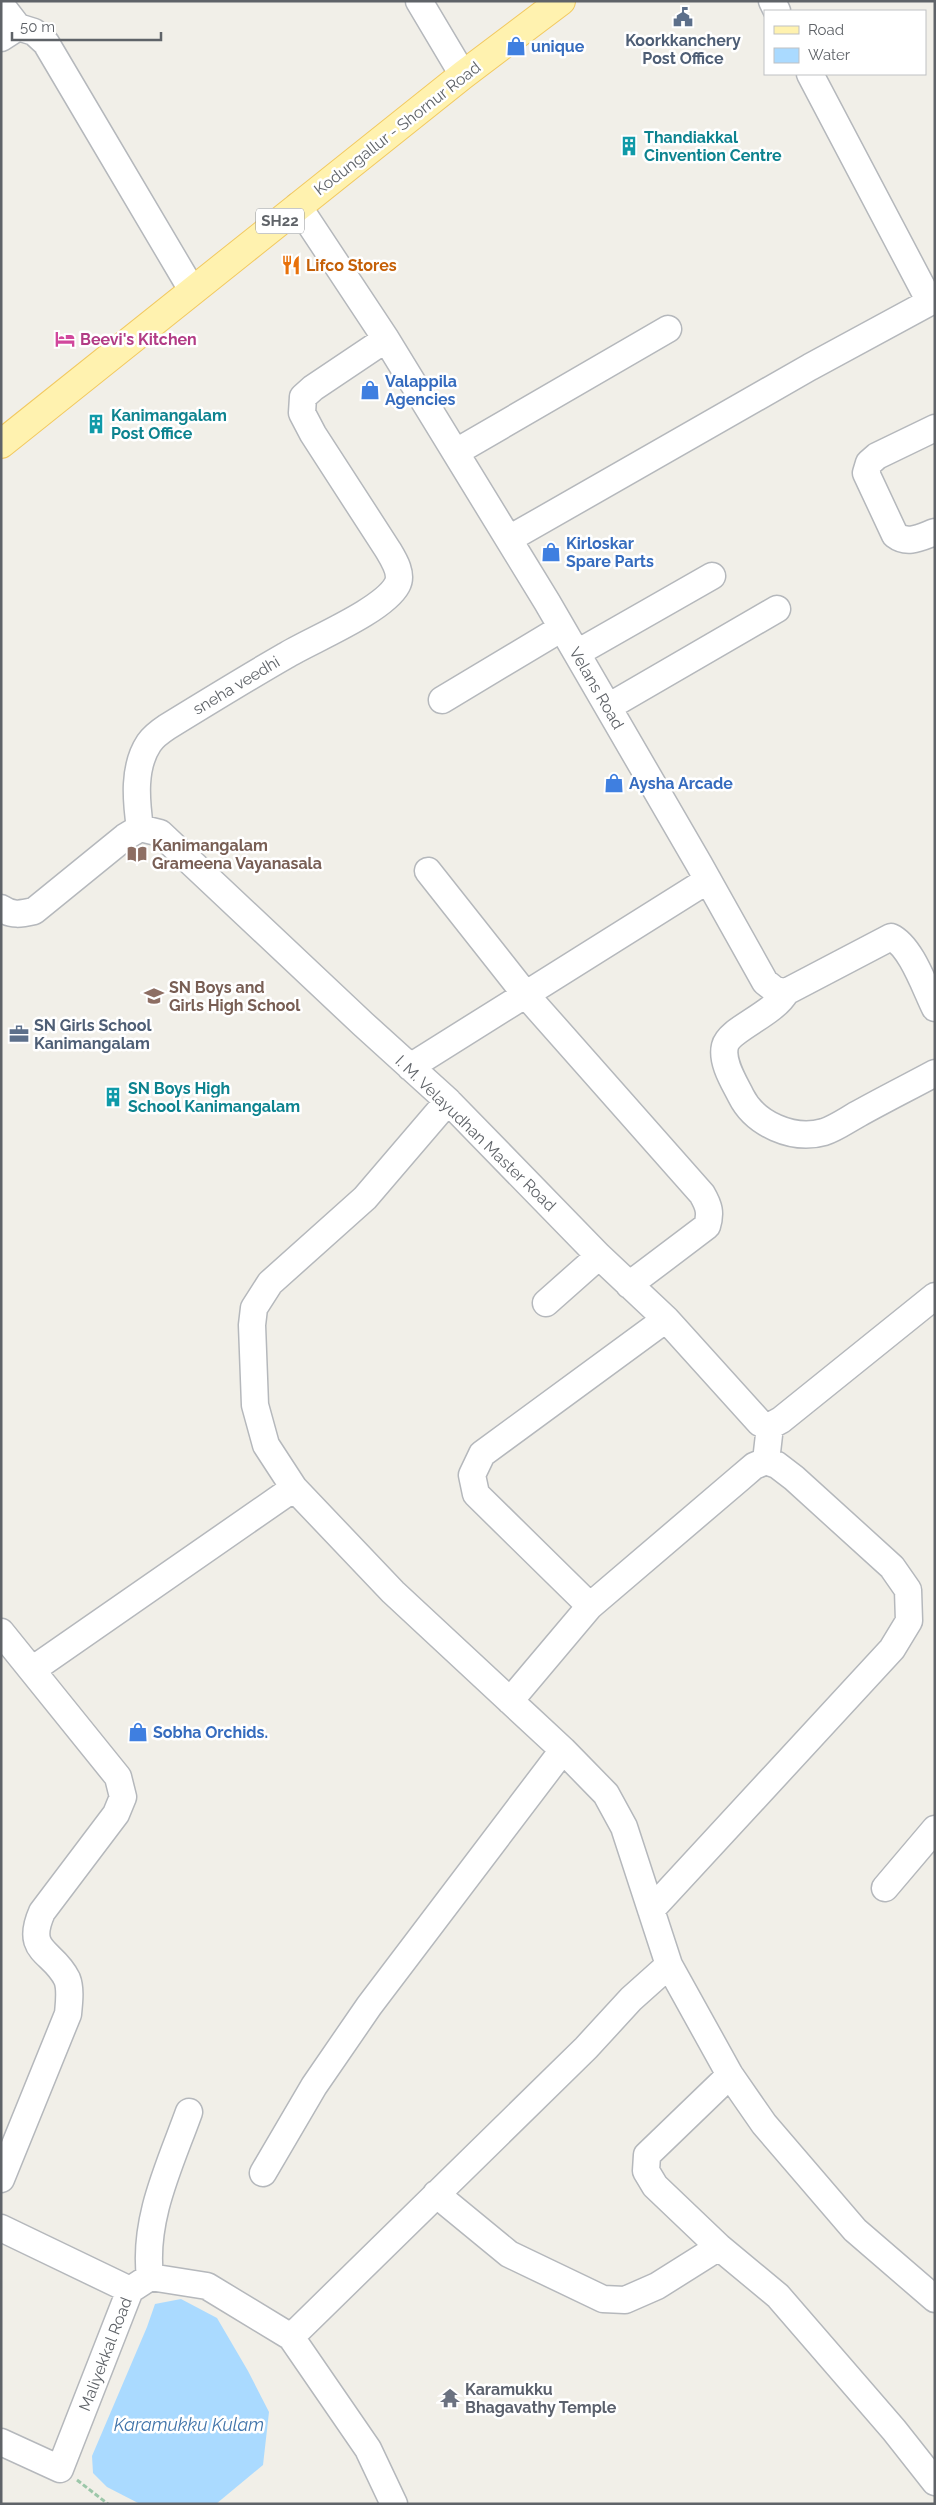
<svg xmlns="http://www.w3.org/2000/svg" width="936" height="2505" font-family="Raleway,sans-serif">
	<style>
		.water { fill: #aadaff }
		.lines { fill: none; stroke-linecap: round; stroke-linejoin: round }
		.minor-casing { stroke: #b5b8bc; stroke-width: 29 }
		.major-casing { stroke: #f2c960; stroke-width: 30 }
		.path { stroke: #9cc7a9; stroke-width: 3; stroke-dasharray: 5 2.5; stroke-linecap: butt }
		.minor { stroke: #fff; stroke-width: 26 }
		.major { stroke: #fff2af; stroke-width: 28 }
		.labels { text-anchor: middle; stroke-width: 5; stroke-linejoin: round; paint-order: stroke }
		.shield { fill: #fff; stroke: #8f9295; stroke-width: 1 }
		.shield-label { font-size: 15px; font-weight: bold; fill: #5f6368 }
		.service-label { font-size: 16px; font-weight: bold; fill: #4e5e75; stroke: #fff }
		.shop-label { font-size: 16px; font-weight: bold; fill: #366cbe; stroke: #fff; text-anchor: start }
		.street-label { font-size: 16px; fill: #5f6368; stroke: #fff }
		.culture-label { font-size: 16px; font-weight: bold; fill: #0d838f; stroke: #fff; text-anchor: start }
		.food-label { font-size: 16px; font-weight: bold; fill: #c56008; stroke: #fff; text-anchor: start }
		.hotel-label { font-size: 16px; font-weight: bold; fill: #b23c85; stroke: #fff; text-anchor: start }
		.education-label { font-size: 16px; font-weight: bold; fill: #785e54; stroke: #fff; text-anchor: start }
		.worship-label { font-size: 16px; font-weight: bold; fill: #5b616d; stroke: #fff; text-anchor: start }
		.water-label { font-size: 18px; font-style: italic; fill: #4174aa; stroke: #fff }
	</style>
	<rect width="100%" height="100%" fill="#f1efe8"/>
	<path class="water" d="M181 2299 217 2318 248 2371 269 2412 263 2465 216 2504H140L107 2487 93 2473 92 2456 147 2327 155 2304Z"/>
	<g class="lines">
		<defs>
			<path id="minor" d="M419 1 463 75
				M772 1 777 11
				M1 5 18 27 1 38
				M18 27 34 32 46 43 192 290
				M298 206 386 339 547 602 699 864 765 982 775 990 786 992 891 937C911 946 925 988 935 1008
				M935 428 877 456 869 463 866 473 895 535C908 545 921 537 935 532
				M456 452 668 329
				M509 539 810 367 930 302 810 74
				M577 653 712 576
				M442 700 562 628
				M608 707 777 609
				M140 828C136 800 133 767 149 743 153 737 161 731 167 727 206 703 245 679 285 656 311 640 383 611 397 585 403 574 394 560 388 550L313 434 302 413 303 397 313 388 386 339
				M428 871 526 995 702 1194C709 1206 711 1213 707 1226L629 1285
				M1 908C12 916 21 914 34 911L125 837 140 828 160 833 363 1024 448 1101 599 1256 666 1319 760 1423 770 1426 781 1420 935 1296
				M786 992C773 1015 729 1029 725 1046 721 1062 734 1082 741 1096 755 1124 793 1141 824 1132 836 1128 847 1120 858 1114 883 1100 909 1087 935 1073
				M410 1067 708 880
				M448 1101 365 1198 270 1283 254 1308 252 1325 255 1405 266 1445 294 1488 393 1592 563 1750 606 1794 624 1827 669 1965 730 2075 764 2124 855 2230 935 2299
				M546 1303 599 1256
				M590 1606 476 1494 472 1475 482 1454 666 1319
				M1 1632 118 1777 123 1797 116 1814 42 1912C24 1953 53 1950 67 1979 71 1989 69 2003 68 2014L1 2179
				M32 1670 294 1488
				M510 1701 590 1606 740 1478 754 1466 766 1461
				M885 1888 935 1829
				M651 1910 892 1649 909 1621 908 1590 892 1567 794 1478 777 1465 766 1461 770 1426
				M730 2075 647 2155 646 2171 655 2186 719 2247 778 2296 894 2430 935 2482
				M263 2173 314 2086 369 2006 563 1750
				M436 2194 509 2254 603 2299 625 2300 657 2286 719 2247
				M1 2228 130 2290
				M150 2277C143 2219 170 2165 189 2112
				M291 2337 586 2048 631 1999 669 1965
				M1 2442 60 2469 130 2290 150 2277 207 2286 291 2337 368 2449 394 2504"/>
			<path id="major" d="M1 444 463 75 561 1"/>
		</defs>
		<use href="#minor" class="minor-casing"/>
		<use href="#major" class="major-casing"/>
		<path class="path" d="M77 2480 108 2504"/>
		<use href="#minor" class="minor"/>
		<use href="#major" class="major"/>
	</g>
	<defs>
		<symbol id="civic-bare" viewBox="-9 -9 18 18"><path d="M-.6-6.5H3V-4.5H.6V-3L4-1V1h2V6H-6V1h2V-1L-.6-3ZM-1.2 2.5V6h2.4V2.5Z" fill="#5c6f8a" stroke="#fff" stroke-width="2.5" paint-order="stroke"/></symbol>
		<symbol id="shop-bare" viewBox="-9 -9 18 18"><path d="M-5-2.5h2.3a2.7 3.5 0 0 1 5.4 0H5L5.5 6h-11ZM-1.5-2.5h3a1.5 2.3 0 0 0-3 0Z" fill="#3f7fe0" stroke="#fff" stroke-width="2.5" paint-order="stroke"/></symbol>
		<symbol id="building-bare" viewBox="-9 -9 18 18"><path d="M-4-6H4V6H1V3H-1V6H-4ZM-2.5-4.3h1.7v1.8h-1.7ZM.8-4.3h1.7v1.8H.8ZM-2.5-1h1.7V.8h-1.7ZM.8-1h1.7V.8H.8Z" fill="#0f9aa8" stroke="#fff" stroke-width="2.5" paint-order="stroke"/></symbol>
		<symbol id="restaurant-bare" viewBox="-9 -9 18 18"><path d="M-5-6h1v4h1v-4h1v4h1v-4h1v5L-1.5 .5V6h-2V.5L-5-1ZM5-6V6H3V1.5H1.5Q1.5-4 5-6Z" fill="#e8710a" stroke="#fff" stroke-width="2.5" paint-order="stroke"/></symbol>
		<symbol id="hotel-bare" viewBox="-9 -9 18 18"><path d="M-6-4.5h1.5V1H6V5H4.5V3h-9V5H-6ZM-4 0a1.8 1.8 0 1 1 3.6 0ZM.5 0V-2.5h3Q6-2.5 6 0Z" fill="#d1479c" stroke="#fff" stroke-width="2.5" paint-order="stroke"/></symbol>
		<symbol id="library-bare" viewBox="-9 -9 18 18"><path d="M-6-4Q-3-5.5-.7-3.5V5Q-3 3-6 4ZM6-4Q3-5.5 .7-3.5V5Q3 3 6 4Z" fill="#8d6e63" stroke="#fff" stroke-width="2.5" paint-order="stroke"/></symbol>
		<symbol id="school-bare" viewBox="-9 -9 18 18"><path d="M0-5L7-2L0 1L-7-2ZM-4 1L0 2.5L4 1V4Q0 6-4 4Z" fill="#8d6e63" stroke="#fff" stroke-width="2.5" paint-order="stroke"/></symbol>
		<symbol id="office-bare" viewBox="-9 -9 18 18"><path d="M-6-3h4V-5.5h4V-3h4V5H-6ZM-1-4.5V-3h2v-1.5ZM-6 0V1H6V0Z" fill="#5c6f8a" stroke="#fff" stroke-width="2.5" paint-order="stroke"/></symbol>
		<symbol id="temple-bare" viewBox="-9 -9 18 18"><path d="M0-6L5-2H3V0L6.5 2.5H4V6H1.5V3h-3V6H-4V2.5H-6.5L-3 0V-2H-5Z" fill="#6b7280" stroke="#fff" stroke-width="2.5" paint-order="stroke"/></symbol>
	</defs>
	<g fill-rule="evenodd">
		<use href="#civic-bare" x="669" y="3" width="28" height="28"/>
		<use href="#shop-bare" x="502" y="32" width="28" height="28"/>
		<use href="#building-bare" x="615" y="132" width="28" height="28"/>
		<use href="#restaurant-bare" x="277" y="251" width="28" height="28"/>
		<use href="#hotel-bare" x="51" y="325" width="28" height="28"/>
		<use href="#shop-bare" x="356" y="376" width="28" height="28"/>
		<use href="#building-bare" x="82" y="410" width="28" height="28"/>
		<use href="#shop-bare" x="537" y="538" width="28" height="28"/>
		<use href="#shop-bare" x="600" y="769" width="28" height="28"/>
		<use href="#library-bare" x="123" y="840" width="28" height="28"/>
		<use href="#school-bare" x="140" y="982" width="28" height="28"/>
		<use href="#office-bare" x="5" y="1020" width="28" height="28"/>
		<use href="#building-bare" x="99" y="1083" width="28" height="28"/>
		<use href="#shop-bare" x="124" y="1718" width="28" height="28"/>
		<use href="#temple-bare" x="436" y="2384" width="28" height="28"/>
	</g>
	<g class="labels">
		<rect class="shield" x="256" y="208.5" width="48" height="25" rx="4"/>
		<g class="shield-label">
			<text x="280" y="226">SH22</text>
		</g>
		<g class="service-label">
			<text x="683" y="46">Koorkkanchery<tspan x="683" dy="18">Post Office</tspan></text>
			<text x="34" y="1031" text-anchor="start">SN Girls School<tspan x="34" dy="18">Kanimangalam</tspan></text>
		</g>
		<g class="shop-label">
			<text x="531" y="52">unique</text>
			<text x="385" y="387">Valappila<tspan x="385" dy="18">Agencies</tspan></text>
			<text x="566" y="549">Kirloskar<tspan x="566" dy="18">Spare Parts</tspan></text>
			<text x="629" y="789">Aysha Arcade</text>
			<text x="153" y="1738">Sobha Orchids.</text>
		</g>
		<g class="street-label">
			<text transform="translate(397 128) rotate(-38)" y="6">Kodungallur - Shornur Road</text>
			<text transform="translate(236 685) rotate(-31)" y="6">sneha veedhi</text>
			<text transform="translate(597 688) rotate(60)" y="6">Velans Road</text>
			<text transform="translate(476 1133) rotate(44)" y="6">I. M. Velayudhan Master Road</text>
			<text transform="translate(105 2354) rotate(-69)" y="6">Maliyekkal Road</text>
		</g>
		<g class="culture-label">
			<text x="644" y="143">Thandiakkal<tspan x="644" dy="18">Cinvention Centre</tspan></text>
			<text x="111" y="421">Kanimangalam<tspan x="111" dy="18">Post Office</tspan></text>
			<text x="128" y="1094">SN Boys High<tspan x="128" dy="18">School Kanimangalam</tspan></text>
		</g>
		<g class="food-label">
			<text x="306" y="271">Lifco Stores</text>
		</g>
		<g class="hotel-label">
			<text x="80" y="345">Beevi's Kitchen</text>
		</g>
		<g class="education-label">
			<text x="152" y="851">Kanimangalam<tspan x="152" dy="18">Grameena Vayanasala</tspan></text>
			<text x="169" y="993">SN Boys and<tspan x="169" dy="18">Girls High School</tspan></text>
		</g>
		<g class="worship-label">
			<text x="465" y="2395">Karamukku<tspan x="465" dy="18">Bhagavathy Temple</tspan></text>
		</g>
		<g class="water-label">
			<text x="189" y="2431">Karamukku Kulam</text>
		</g>
	</g>
	<rect width="936" height="2505" fill="none" stroke="#5f6368" stroke-width="5"/>
	<rect x="764" y="10" width="162" height="65" fill="#ffffff" stroke="#bfc1c3"/>
	<rect x="774" y="26" width="25" height="8" fill="#fff2af" stroke="#bfc1c3"/>
	<text x="808" y="35" font-size="15" fill="#5f6368">Road</text>
	<rect x="774" y="48" width="25" height="15" fill="#aadaff" stroke="#bfc1c3"/>
	<text x="808" y="60" font-size="15" fill="#5f6368">Water</text>
	<path d="M12 32v8h149v-8" fill="none" stroke="#5f6368" stroke-width="2.5"/>
	<text x="20" y="32" font-size="15" fill="#5f6368" stroke="#ffffff" stroke-width="4" paint-order="stroke">50 m</text>
</svg>
